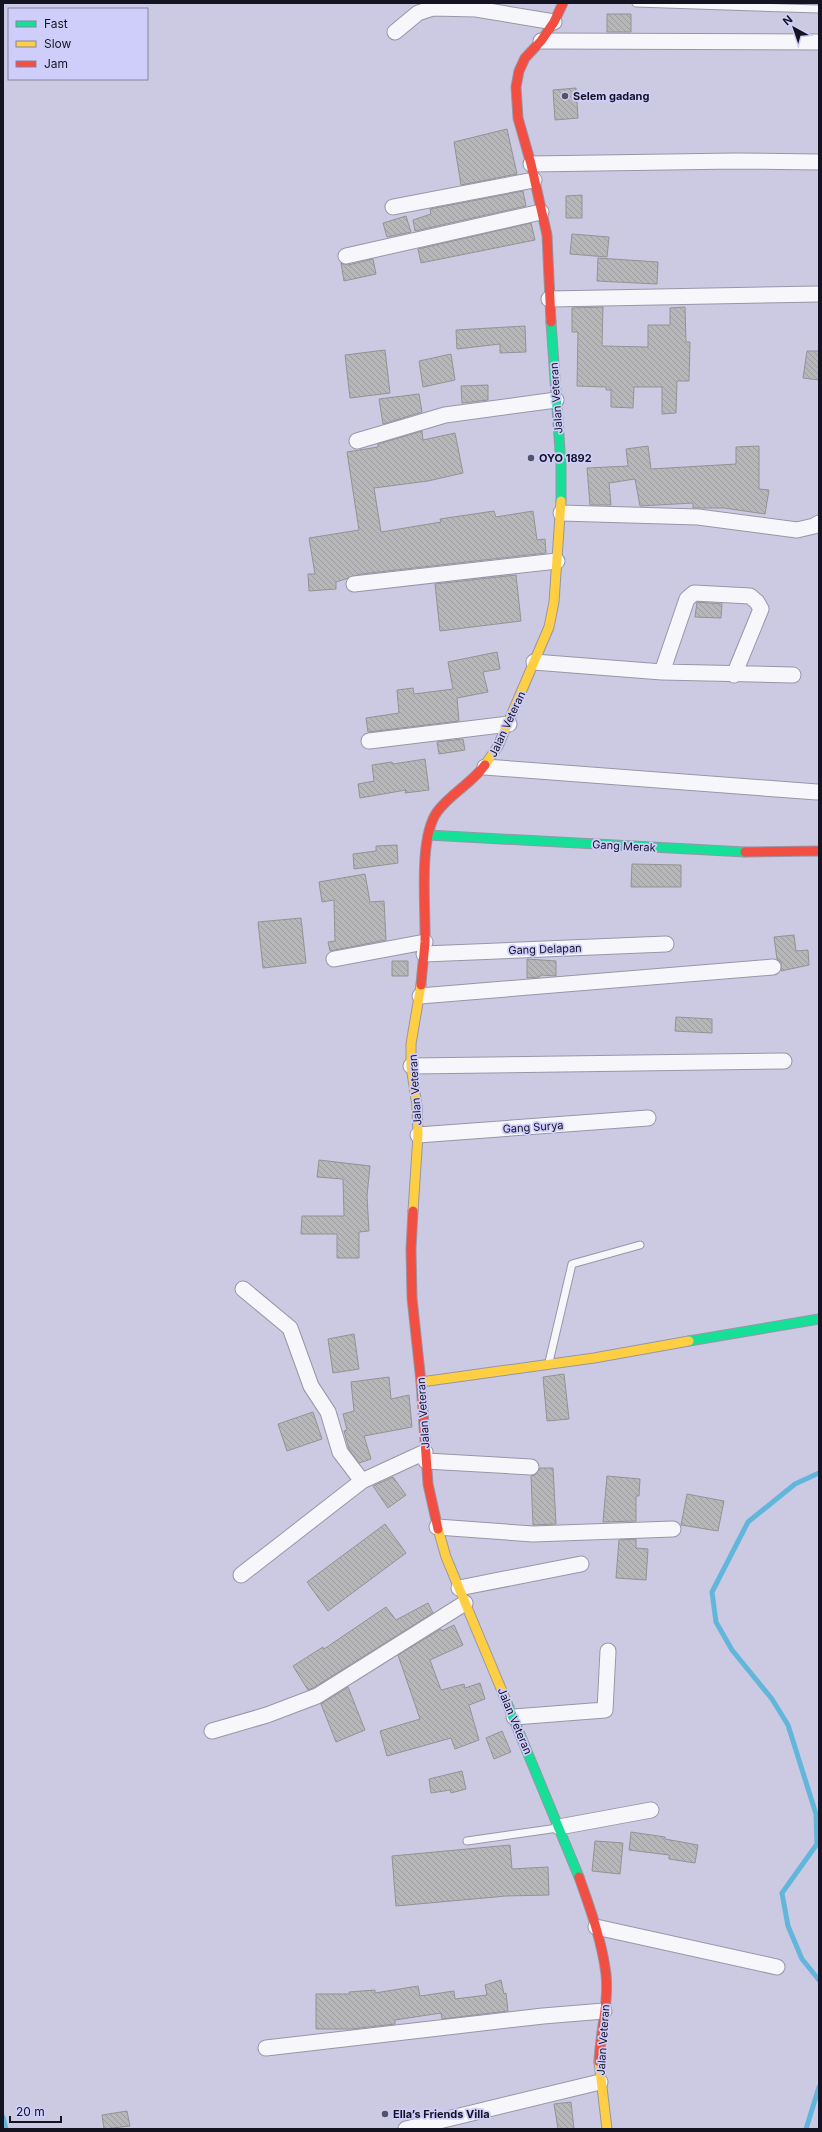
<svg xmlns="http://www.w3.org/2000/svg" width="822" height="2132" font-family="Inter,sans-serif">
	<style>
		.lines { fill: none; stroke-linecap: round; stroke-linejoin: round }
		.stream { stroke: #63b6db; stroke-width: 5 }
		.building { fill: url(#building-back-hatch); stroke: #939396 }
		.lane-casing { stroke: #9796a8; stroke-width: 9 }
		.street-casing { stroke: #9796a8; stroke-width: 17 }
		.fast-casing { stroke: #9796a8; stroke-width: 11 }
		.slow-casing { stroke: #9796a8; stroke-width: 11 }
		.jam-casing { stroke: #9796a8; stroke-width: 11 }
		.lane { stroke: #f7f7fb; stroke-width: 7 }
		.street { stroke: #f7f7fb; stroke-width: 15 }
		.fast { stroke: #16e098; stroke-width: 9 }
		.slow { stroke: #ffcf43; stroke-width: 9 }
		.jam { stroke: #f24e42; stroke-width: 9 }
		.poi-dot { fill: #545365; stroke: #cfcdfa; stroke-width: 1.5 }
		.labels { text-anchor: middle; stroke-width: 3.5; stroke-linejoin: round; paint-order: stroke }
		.poi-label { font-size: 11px; font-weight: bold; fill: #141322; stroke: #cfcdfa; text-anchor: start }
		.street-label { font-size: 11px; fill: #141322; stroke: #cfcdfa }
	</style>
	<defs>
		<pattern id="building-back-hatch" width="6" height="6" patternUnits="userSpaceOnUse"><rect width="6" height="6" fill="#b7b6b8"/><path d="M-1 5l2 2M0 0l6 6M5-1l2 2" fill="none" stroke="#9c9c9e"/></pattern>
	</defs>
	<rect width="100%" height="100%" fill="#cbcae2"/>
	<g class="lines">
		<path class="stream" d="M819 1473 795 1484 748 1522 712 1592 716 1622 732 1650 772 1699 788 1725 816 1814 817 1844 782 1893 788 1926 802 1959 819 1980
			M3 2117 6 2129
			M806 2129 819 2087"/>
	</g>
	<path class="building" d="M607 14H631V32H607Z
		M576 88 578 118 555 120 553 90Z
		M507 129 517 174 461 185 454 142Z
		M523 191 526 206 415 231 413 220 431 214 430 209Z
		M582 195V218H566V196Z
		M406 216 411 232 387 237 383 223Z
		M531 223 535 240 421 263 418 249Z
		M572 234 609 237 607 257 570 254Z
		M598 258 658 262 657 284 597 281Z
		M373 259 376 274 344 281 341 263 348 265Z
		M603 307 602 346 648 347V325H670V308L685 307 686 342H690L689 381H677L676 413 662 414V387H634L633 408 611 407V390H606V387L577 386 578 332H572V308Z
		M525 326 526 352 500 353V344L457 349 456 330Z
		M385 350 390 393 350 398 345 355Z
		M807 351H819V380L803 378Z
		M451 354 455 380 423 387 419 361Z
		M488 385V400L462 403 461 386Z
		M419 394 422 412 383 424 379 399Z
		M422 431 423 440 455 433 463 473 428 481 374 488 381 532 441 522 440 519 494 511 496 517 533 511 537 540 545 539 546 553 361 574 336 582V589L309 591 308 574H315L309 538 359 530 347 452 378 447V444Z
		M648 446 651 469 736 464V447L759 446V489L769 490 765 514 724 508H693V503L640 506 635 479 609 483 611 505H590L587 468 628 466 626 449Z
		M516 575 521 621 440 631 435 584Z
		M697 602 722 604 721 618 695 617Z
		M497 652 500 669 483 672 488 692 457 698 459 721 368 732 366 718 399 713 397 690 413 688 414 694 453 689 448 662Z
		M463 739 465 750 439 754 437 742Z
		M425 759 429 790 405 793 406 790 360 798 358 784 374 781 372 765 392 762 393 764Z
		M397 845 398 863 354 869 353 854 376 851V846Z
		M632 864 681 865V887H631Z
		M365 874 370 902 384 901 386 940 330 951 328 942 335 941 334 900 322 902 319 882Z
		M301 918 306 963 263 968 258 922Z
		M794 935 796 951 808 950 809 965 781 971V962L777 959 774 937Z
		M527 959 556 961V976L540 975V977L527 978Z
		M392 961H408V976H392Z
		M676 1017 712 1019V1033L675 1031Z
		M319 1160 370 1166 367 1196 369 1231 359 1232V1258H337V1234H301L302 1216H344L343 1179 317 1177Z
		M354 1334 359 1369 333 1373 328 1339Z
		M564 1374 569 1419 547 1421 543 1377Z
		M389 1377 391 1399 409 1395 412 1427 364 1436 371 1459 359 1463 349 1449 344 1431 347 1430 343 1414 354 1411 351 1382Z
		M313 1412 322 1439 287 1451 278 1424Z
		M540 1468H553L556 1524 533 1525 531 1476 535 1475Z
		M607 1476 640 1479 639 1496H636V1521L603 1522Z
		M393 1477 406 1495 388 1508 373 1486Z
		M687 1494 724 1501 718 1531 681 1525Z
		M385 1524 406 1553 328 1611 307 1582Z
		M636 1539V1548L648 1549 646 1580 616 1578 619 1540Z
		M428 1603 433 1613 313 1688 308 1690 293 1666 323 1647 324 1649 386 1607 396 1620Z
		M454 1625 463 1645 430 1660 441 1690 464 1684 465 1688 480 1683 485 1699 469 1705 479 1740 455 1749 451 1738 387 1756 380 1731 420 1719 398 1655 441 1629 442 1631Z
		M348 1687 365 1730 336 1742 321 1704Z
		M502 1731 511 1752 494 1759 486 1738Z
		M462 1771 466 1789 451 1793 450 1790 431 1793 429 1779Z
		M631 1832 665 1837V1839L698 1845 695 1863 669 1859V1855L629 1850Z
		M595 1841 623 1843 620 1874 592 1871Z
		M510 1845 512 1869 548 1867 549 1895 506 1896 396 1906 392 1856Z
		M501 1980 504 1994 506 1993 508 2011 442 2019 441 2013 395 2020V2024L351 2029H316V1994H350L349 1992 375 1990V1993L418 1986 420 1996 454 1991 455 1999 487 1995 485 1985Z
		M571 2102 574 2129H558L554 2104Z
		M127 2111 130 2126 104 2129 102 2115Z"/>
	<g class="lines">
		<defs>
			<path id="lane" d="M636 3 819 9
				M549 1362 572 1264 640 1245
				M467 1841 558 1828"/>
			<path id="street" d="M395 32 418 13 433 8 476 9 554 22
				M541 41 819 42
				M531 164 736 161 819 162
				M393 207 534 180
				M346 256 541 212
				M549 299 819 294
				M357 441 445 415 556 400
				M561 513 698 517 797 530 814 526 819 523
				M354 584 557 561
				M534 662 662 672 793 675
				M662 672 687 599 694 593 750 596 757 602 761 609 734 675
				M369 741 509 724
				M485 767 817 792
				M424 954 666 944
				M334 959 425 942
				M420 996 773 967
				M411 1066 784 1061
				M418 1135 648 1118
				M243 1289 290 1328 311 1386 328 1412 340 1452 362 1481
				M426 1461 531 1467
				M437 1527 533 1534 673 1529
				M241 1575 362 1481 425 1452
				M459 1588 581 1564
				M514 1717 605 1710 608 1651
				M212 1731 267 1715 317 1696 465 1603
				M559 1827 651 1810
				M596 1927 777 1967
				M266 2048 543 2016 604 2011
				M406 2129 600 2082"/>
			<path id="fast" d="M551 322 561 465V501
				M428 835 745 852
				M689 1341 819 1319
				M507 1703 579 1877"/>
			<path id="slow" d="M485 765 498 746 549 627 554 602 561 501
				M413 1211 418 1135 417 1106 411 1066V1044L421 985
				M421 1382 594 1358 689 1341
				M438 1529 446 1557 507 1703
				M599 2062 607 2129"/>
			<path id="jam" d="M551 322 547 235 531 164 518 118 516 87 519 71 525 58 541 41 554 22 563 3
				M745 852 819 851
				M421 985C422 970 424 956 425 942 426 909 418 839 437 812 450 794 472 783 485 765
				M413 1211 411 1249 412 1298 421 1382 428 1484 438 1529
				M579 1877C590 1908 602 1941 606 1974 609 2003 600 2033 599 2062"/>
		</defs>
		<use href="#lane" class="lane-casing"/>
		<use href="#street" class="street-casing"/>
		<use href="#fast" class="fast-casing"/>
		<use href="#slow" class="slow-casing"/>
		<use href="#jam" class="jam-casing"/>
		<use href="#lane" class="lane"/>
		<use href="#street" class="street"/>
		<use href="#fast" class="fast"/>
		<use href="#slow" class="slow"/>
		<use href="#jam" class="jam"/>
	</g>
	<g class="poi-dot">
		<circle cx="565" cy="96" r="4"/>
		<circle cx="531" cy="458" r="4"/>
		<circle cx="385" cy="2114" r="4"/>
	</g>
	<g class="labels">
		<g class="poi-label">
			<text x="573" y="100">Selem gadang</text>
			<text x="539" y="462">OYO 1892</text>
			<text x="393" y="2118">Ella’s Friends Villa</text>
		</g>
		<g class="street-label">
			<text transform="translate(556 398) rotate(-94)" y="4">Jalan Veteran</text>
			<text transform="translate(507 724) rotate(-65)" y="4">Jalan Veteran</text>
			<text transform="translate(624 846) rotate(3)" y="4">Gang Merak</text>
			<text transform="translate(545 949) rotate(-2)" y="4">Gang Delapan</text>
			<text transform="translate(415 1090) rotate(-94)" y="4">Jalan Veteran</text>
			<text transform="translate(533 1127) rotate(-4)" y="4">Gang Surya</text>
			<text transform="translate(423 1413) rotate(-94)" y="4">Jalan Veteran</text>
			<text transform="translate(515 1721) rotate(67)" y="4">Jalan Veteran</text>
			<text transform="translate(603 2040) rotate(-86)" y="4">Jalan Veteran</text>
		</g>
	</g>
	<rect width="822" height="2132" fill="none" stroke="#141322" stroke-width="8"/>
	<rect x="8" y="8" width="140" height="72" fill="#cfcdfa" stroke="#8483a4"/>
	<rect x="16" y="21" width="20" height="6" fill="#16e098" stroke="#8483a4"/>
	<text x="44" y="28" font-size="12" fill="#141322">Fast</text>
	<rect x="16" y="41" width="20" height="6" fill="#ffcf43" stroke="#8483a4"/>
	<text x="44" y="48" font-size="12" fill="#141322">Slow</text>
	<rect x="16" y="61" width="20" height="6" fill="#f24e42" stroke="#8483a4"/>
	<text x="44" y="68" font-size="12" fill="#141322">Jam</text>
	<g transform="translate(794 28) rotate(320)" stroke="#cfcdfa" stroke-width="3" paint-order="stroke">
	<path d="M0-3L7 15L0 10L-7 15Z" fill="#141322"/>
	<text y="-6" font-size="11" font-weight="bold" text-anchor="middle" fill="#141322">N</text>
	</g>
	<path d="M10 2116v6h51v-6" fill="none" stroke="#141322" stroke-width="2"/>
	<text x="16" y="2116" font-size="12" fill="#141322" stroke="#cfcdfa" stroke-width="3" paint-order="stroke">20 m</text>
</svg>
